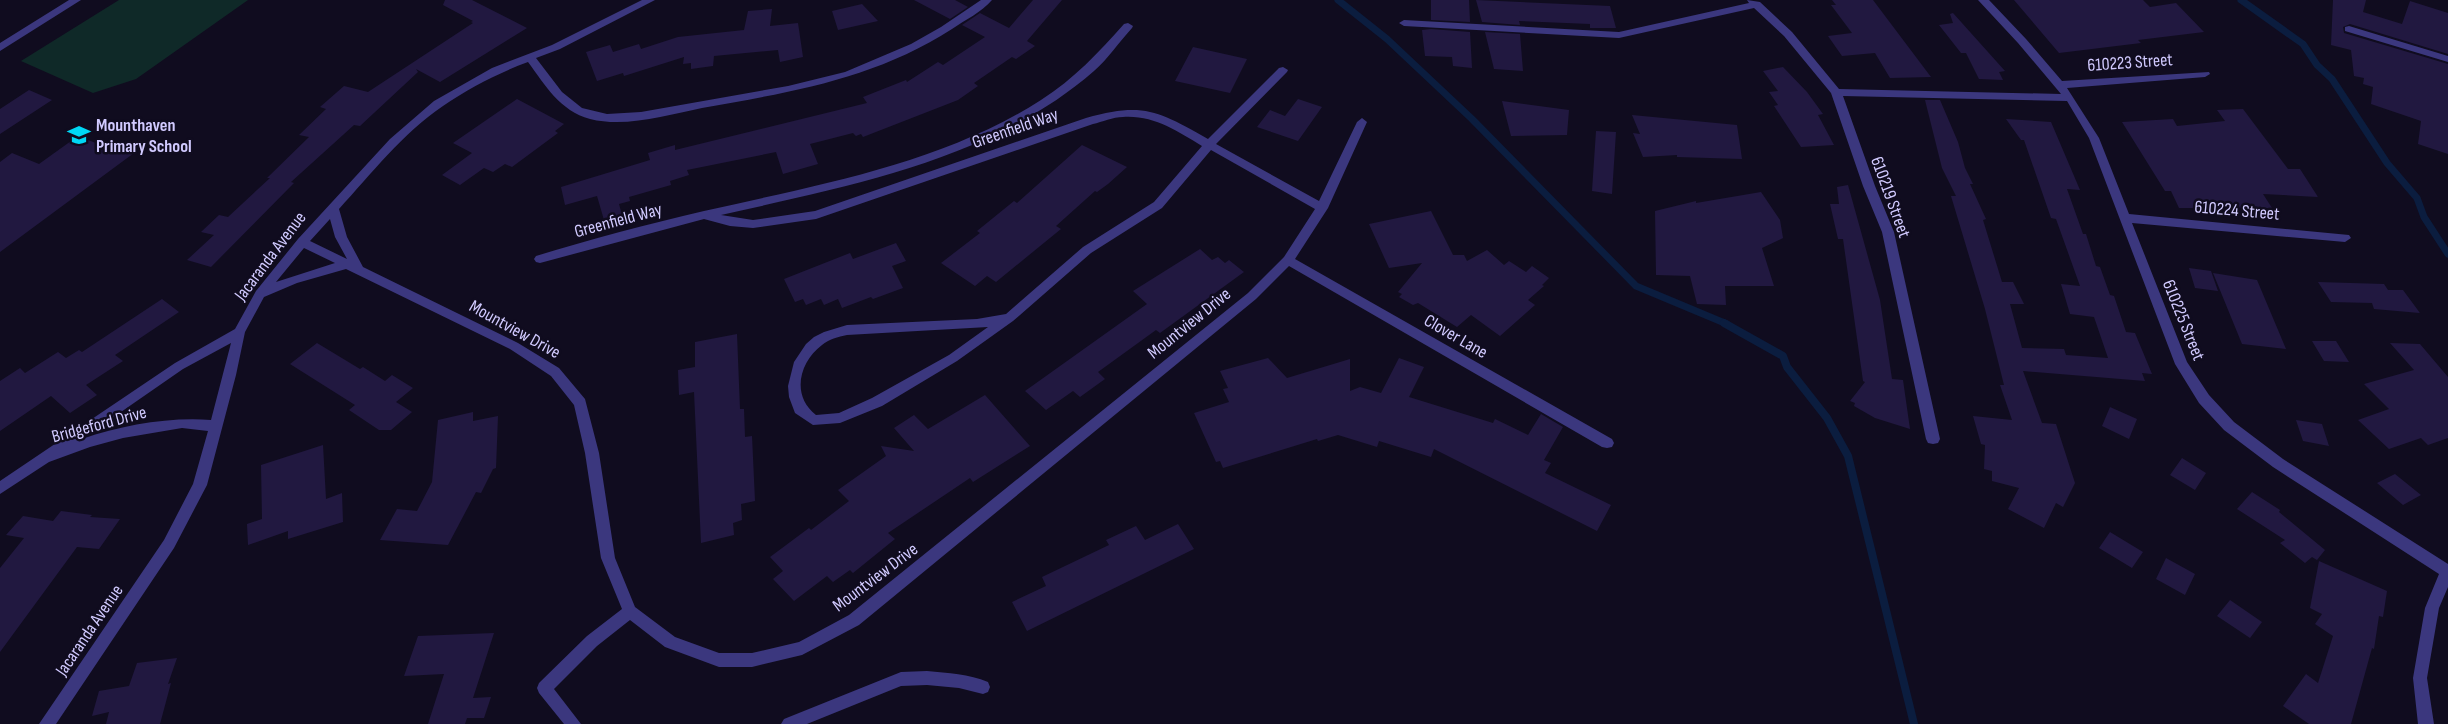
<svg xmlns="http://www.w3.org/2000/svg" width="2448" height="724" font-family="'Sofia Sans Condensed',sans-serif">
	<style>
		.green { fill: #0f2928 }
		.lines { fill: none; stroke-linecap: round; stroke-linejoin: round }
		.stream-far1 { stroke: #0b1d3f; stroke-width: 7 }
		.stream { stroke: #0b1d3f; stroke-width: 8 }
		.building { fill: #211840 }
		.street { fill: #3b377e; fill-rule: evenodd }
		.labels { text-anchor: middle; stroke-width: 5; stroke-linejoin: round; paint-order: stroke }
		.street-label { font-size: 18px; fill: #d1caff; stroke: #100c1f }
		.poi-label { font-size: 18px; font-weight: bold; fill: #d1caff; stroke: #100c1f; text-anchor: start }
	</style>
	<rect width="100%" height="100%" fill="#100c1f"/>
	<path class="green" d="M119 0H248L136 79 93 93 21 61Z"/>
	<g class="lines">
		<path class="stream-far1" d="M1338 0 1387 39 1472 119 1636 286 1727 324
			M2241 0 2303 44 2317 65 2332 79 2387 163 2417 198 2424 217 2448 254"/>
		<path class="stream" d="M1724 323 1783 356 1787 367 1827 418 1848 456 1914 724"/>
	</g>
	<path class="building" d="M445 0H472L527 28 440 82 416 69 418 72 360 126 354 125 291 182 294 183 211 267 187 260 214 235 201 232 219 215 228 217 270 178H267L309 137 299 135 326 109 320 107 344 86 368 92 473 23 471 22 473 21 443 5Z
		M914 0H955L968 7 950 19Z
		M1033 0H1062L1027 41 1035 46 1016 59 1012 57 974 83 978 86 958 100 863 137 861 134 856 136 853 133 810 144 818 164 783 174 776 152 687 170 689 175 670 181 671 185 629 197 630 201 619 204 622 215 604 220 597 196 565 205 561 187 650 160 648 153 675 145V150L867 103 863 97 906 80 907 82 938 62 943 65 985 37 962 25 980 13 1009 28Z
		M1431 0H1469L1470 22 1431 20Z
		M1476 0 1610 6 1616 28H1590V24L1519 21 1520 25 1482 22Z
		M1832 0H1873L1931 77 1890 78 1875 53 1842 56 1828 36 1852 33 1831 5H1836Z
		M2014 0H2143L2150 7 2176 3 2204 32 2138 40 2141 43 2059 53Z
		M2333 0H2366L2363 12 2402 24 2410 1 2448 13V54L2350 24 2343 27 2344 33 2448 64V154L2418 144 2421 121 2371 104 2373 87 2363 84 2364 78 2354 76 2351 50 2331 45Z
		M862 4 878 21 838 30 832 11Z
		M772 9 770 26 798 23 803 57 780 62 778 50 714 56 713 66 691 69V63L683 64 684 57 624 76 623 73 597 81 586 52 610 45 613 52 639 44 641 49 678 37 744 30 748 11Z
		M1953 13 2005 71 1999 72 2003 80 1979 79 1966 53H1961L1939 25 1953 23 1950 14Z
		M1431 29 1470 32 1472 68 1453 66 1452 57 1425 56 1422 30Z
		M1485 32 1520 34 1523 71 1494 69Z
		M1193 47 1247 59 1230 93 1175 81Z
		M1783 67 1807 92 1823 114 1818 115 1834 145 1801 147 1774 106 1778 105 1769 92 1778 91 1763 71Z
		M29 90 52 100 0 134V109Z
		M517 99 564 124 555 131 558 133 512 167 505 164 493 172 484 168 460 185 442 175 472 153 453 143Z
		M1298 99 1322 107 1298 141 1257 127 1270 110 1285 116Z
		M1925 100H1940L1958 142 1965 168 1973 184H1970L1986 219 1983 220 2002 282H2013L2024 304H2010L2022 348 2064 349 2066 355 2108 358 2094 317 2070 314 2061 284 2080 286 2056 219 2051 218 2024 140H2021L2006 119 2051 122 2080 190 2067 189 2083 234H2086L2096 266 2100 267 2110 295 2114 296 2126 332 2135 333 2152 374 2142 373 2145 381 2023 371 2042 423 2056 424 2075 483 2063 507 2056 503 2044 528 2008 509 2019 488 1992 481V471L1984 469 1985 445 1981 444 1973 416 2012 420 2000 385H2004L1985 309 1951 196H1956L1942 168Z
		M1502 101 1569 110 1567 135 1511 136Z
		M2243 109 2288 169H2300L2318 197 2263 194 2272 208H2179L2171 191H2165L2122 122 2173 119 2177 126 2225 121 2217 110Z
		M1632 115 1737 125 1742 159 1677 157V155L1643 157 1633 133 1640 134Z
		M1596 131 1616 132 1612 194 1592 191Z
		M78 136 106 147 110 144 134 153 0 252V162L12 153 39 164Z
		M1082 145 1127 167 1108 184 1097 192 1095 191 1056 226 1061 229 996 282 987 276 975 286 941 263 980 233 977 231 1014 201 1017 203Z
		M1848 185 1880 300 1892 379 1903 380 1910 429 1875 418 1854 406 1855 403 1850 401 1865 382 1863 381 1843 239H1838L1830 204H1839L1837 187Z
		M1761 192 1780 220 1783 238 1762 248 1774 286H1725L1726 305 1697 304 1690 276 1656 275 1655 211 1696 201V203Z
		M1431 211 1453 255H1464L1467 261 1487 250 1504 265 1509 261 1526 272 1532 266 1549 278 1542 285 1544 286 1528 300 1535 305 1500 336 1471 315 1457 327 1418 303 1413 305 1399 297 1402 294 1398 292 1422 263 1389 268 1369 224Z
		M896 243 906 261 892 266 903 288 873 299 871 297 842 308 838 299 824 305 821 299 806 305 803 299 795 302 784 279 850 253 853 259Z
		M1200 249 1212 260 1218 257 1225 263 1229 260 1244 272 1160 333 1156 330 1098 372 1105 379 1080 397 1073 391 1046 410 1025 391 1147 304 1133 291Z
		M2189 268 2211 271 2218 291 2195 288Z
		M2213 273 2257 280 2286 349 2242 344Z
		M2318 282 2384 284 2388 290H2403L2420 313 2374 309 2372 303 2331 302Z
		M162 299 179 312 115 355 123 361 86 385 97 395 70 413 51 396 0 431V381L20 368 25 373 58 352 66 358 79 350 82 352Z
		M737 334 740 409H744L745 437 752 436 755 501 741 504 742 520 733 523 734 535 701 543 694 392 679 395 678 370 695 367V342Z
		M2312 341H2336L2349 362 2324 361Z
		M317 343 360 369 363 367 385 381 392 375 413 388 396 402 412 412 391 430H379L349 410 355 405 290 364Z
		M2390 343 2420 344 2448 377V438L2428 445 2421 438 2389 449 2358 420 2389 409 2364 384 2414 370Z
		M1268 358 1287 378 1350 359V391L1360 387 1381 393 1399 358 1424 367 1409 397 1493 423 1495 419 1528 435 1541 414 1563 427 1544 460 1551 463 1545 473 1611 505 1597 531 1434 449 1431 457 1379 441 1377 447 1338 435 1318 441 1317 439 1223 468 1220 461 1216 462 1194 413 1229 402 1223 389 1228 388 1220 371Z
		M985 395 1030 446 973 482 970 478 888 533 895 539 853 573 850 570 833 582 827 576 794 601 773 579 783 571 770 557 809 528 811 530 849 501 838 490 886 456 881 446 914 451 894 428 914 415 928 429Z
		M2110 407 2137 419 2129 439 2102 426Z
		M473 412V421L498 416 496 468 493 469 481 493 476 492 448 545 380 540 397 509 417 511 432 482 438 420Z
		M2296 420 2322 424 2329 446 2303 441Z
		M323 445 326 499 342 493 343 522 288 539V531L248 545 247 524 262 519 261 465Z
		M2182 458 2206 473 2195 490 2170 475Z
		M2395 474 2421 495 2403 505 2377 483Z
		M2252 492 2280 510 2279 512 2325 550 2317 560 2312 557 2305 563 2280 543 2285 540 2237 509Z
		M61 511 92 515 90 517 120 519 99 549 77 547 0 652V568L24 538 6 535 23 516 53 521Z
		M1178 524 1194 549 1027 631 1012 602 1046 586 1042 577 1109 545 1106 540 1136 526 1145 540Z
		M2110 532 2143 552 2132 568 2099 548Z
		M2166 558 2195 574 2185 595 2156 579Z
		M2319 561 2387 591 2383 617 2379 616 2374 649 2372 648 2351 724H2309L2283 706 2306 674 2318 683 2333 636 2315 624 2322 614 2310 608Z
		M2230 600 2262 622 2250 638 2217 616Z
		M494 633 473 698 491 697 484 718H467L465 724H428L444 674 404 676 418 636Z
		M177 658 168 684 171 683 160 724H106L109 712 92 716 99 691 129 686 137 663Z"/>
	<g class="lines">
		<path class="street" d="M69 0H81L0 51V43Z
			M642 0H655L560 49 536 58 562 92 582 108 607 114 641 112 788 86 845 72 911 44 941 27 981 0H992C982 12 965 20 952 29 874 79 792 92 702 108 667 115 626 128 590 119 560 111 545 85 528 62 498 73 469 88 443 106 403 133 371 174 339 209L347 237 363 267 518 343 559 368 585 399 599 453 615 558 635 607 675 637 719 653H752L799 642 849 615 1248 293 1284 257 1315 209 1211 150 1162 208 1091 253 1013 321 957 361 882 406 840 423 813 425 795 413 789 397 788 386 794 362 806 344 814 337 824 332 847 325 977 319 1006 314 1083 247 1154 202 1202 146C1177 131 1154 115 1123 117 1113 117 1102 122 1093 124L816 219 753 228 730 226 704 219 540 263 536 262 534 259 536 256C591 239 648 224 704 211 818 185 941 164 1041 100 1074 79 1099 52 1124 24L1128 23 1133 26 1132 28C1119 42 1108 59 1094 71 992 160 849 186 721 215L753 220 815 211 1086 118C1144 102 1158 111 1208 139L1279 68 1283 67 1288 70 1287 72 1216 144 1319 201 1357 122 1362 118 1367 122 1328 208 1295 259 1612 439 1614 443 1612 447 1607 448 1602 447 1289 266 1256 299 859 625 802 655 752 667H719L665 647 630 620 597 646 554 689 581 724H564L539 693 537 688 539 683 587 636 622 609 601 558 585 453 574 405 551 376 510 349 346 269 297 283 264 297 245 332 236 375 207 485 174 548 56 724H39L164 540 193 484 208 431 182 428 123 438 90 447 49 462 0 494V481L175 363 235 329 256 291 298 239 390 139 434 101 492 68 552 45ZM330 219 335 237 347 259 310 241ZM304 248 335 263 276 282ZM988 327 949 355 872 398 839 413 816 415C791 396 799 362 822 345 829 339 838 337 847 335ZM231 343 211 420C168 417 123 425 82 439L183 369Z
			M1747 0 1760 2 1792 32 1839 89 2061 94 2018 43 1978 0H1989L2026 39 2062 81 2209 72 2210 74 2205 77 2067 88 2099 138 2129 214 2349 235 2351 238 2345 242 2132 223 2187 362 2209 395 2234 422 2283 459 2448 564V587L2439 608 2427 678 2434 724H2418L2413 678 2425 608 2439 574 2273 467 2224 430 2199 403 2175 364 2089 138 2067 101 1843 96 1875 186 1894 232 1940 439 1938 443 1933 444 1928 443 1926 439 1882 232 1863 186 1831 93 1784 36 1754 8 1619 38 1404 26 1399 23 1404 20 1619 32 1749 3Z
			M2349 26 2448 56V62L2345 31V27Z
			M927 671C948 673 969 674 988 682L990 687 988 692 983 694 959 688 927 685 901 686 807 724H781L784 719 901 672Z"/>
	</g>
	<defs>
		<symbol id="school-bare" viewBox="-9 -9 18 18"><path d="M0-5L7-2L0 1L-7-2ZM-4 1L0 2.5L4 1V4Q0 6-4 4Z" fill="#00d8f5" stroke="#100c1f" stroke-width="2.5" paint-order="stroke"/></symbol>
	</defs>
	<g fill-rule="evenodd">
		<use href="#school-bare" x="63" y="119" width="32" height="32"/>
	</g>
	<g class="labels">
		<g class="street-label">
			<text transform="translate(2130 62) rotate(-4)" y="6">610223 Street</text>
			<text transform="translate(1015 128) rotate(-19)" y="6">Greenfield Way</text>
			<text transform="translate(1891 197) rotate(70)" y="6">610219 Street</text>
			<text transform="translate(2237 210) rotate(5)" y="6">610224 Street</text>
			<text transform="translate(618 220) rotate(-15)" y="6">Greenfield Way</text>
			<text transform="translate(270 256) rotate(-53)" y="6">Jacaranda Avenue</text>
			<text transform="translate(2184 320) rotate(68)" y="6">610225 Street</text>
			<text transform="translate(1189 323) rotate(-39)" y="6">Mountview Drive</text>
			<text transform="translate(515 329) rotate(29)" y="6">Mountview Drive</text>
			<text transform="translate(1456 336) rotate(30)" y="6">Clover Lane</text>
			<text transform="translate(99 424) rotate(-15)" y="6">Bridgeford Drive</text>
			<text transform="translate(875 577) rotate(-37)" y="6">Mountview Drive</text>
			<text transform="translate(89 630) rotate(-56)" y="6">Jacaranda Avenue</text>
		</g>
		<g class="poi-label">
			<text x="96" y="131">Mounthaven<tspan x="96" dy="21">Primary School</tspan></text>
		</g>
	</g>
</svg>
